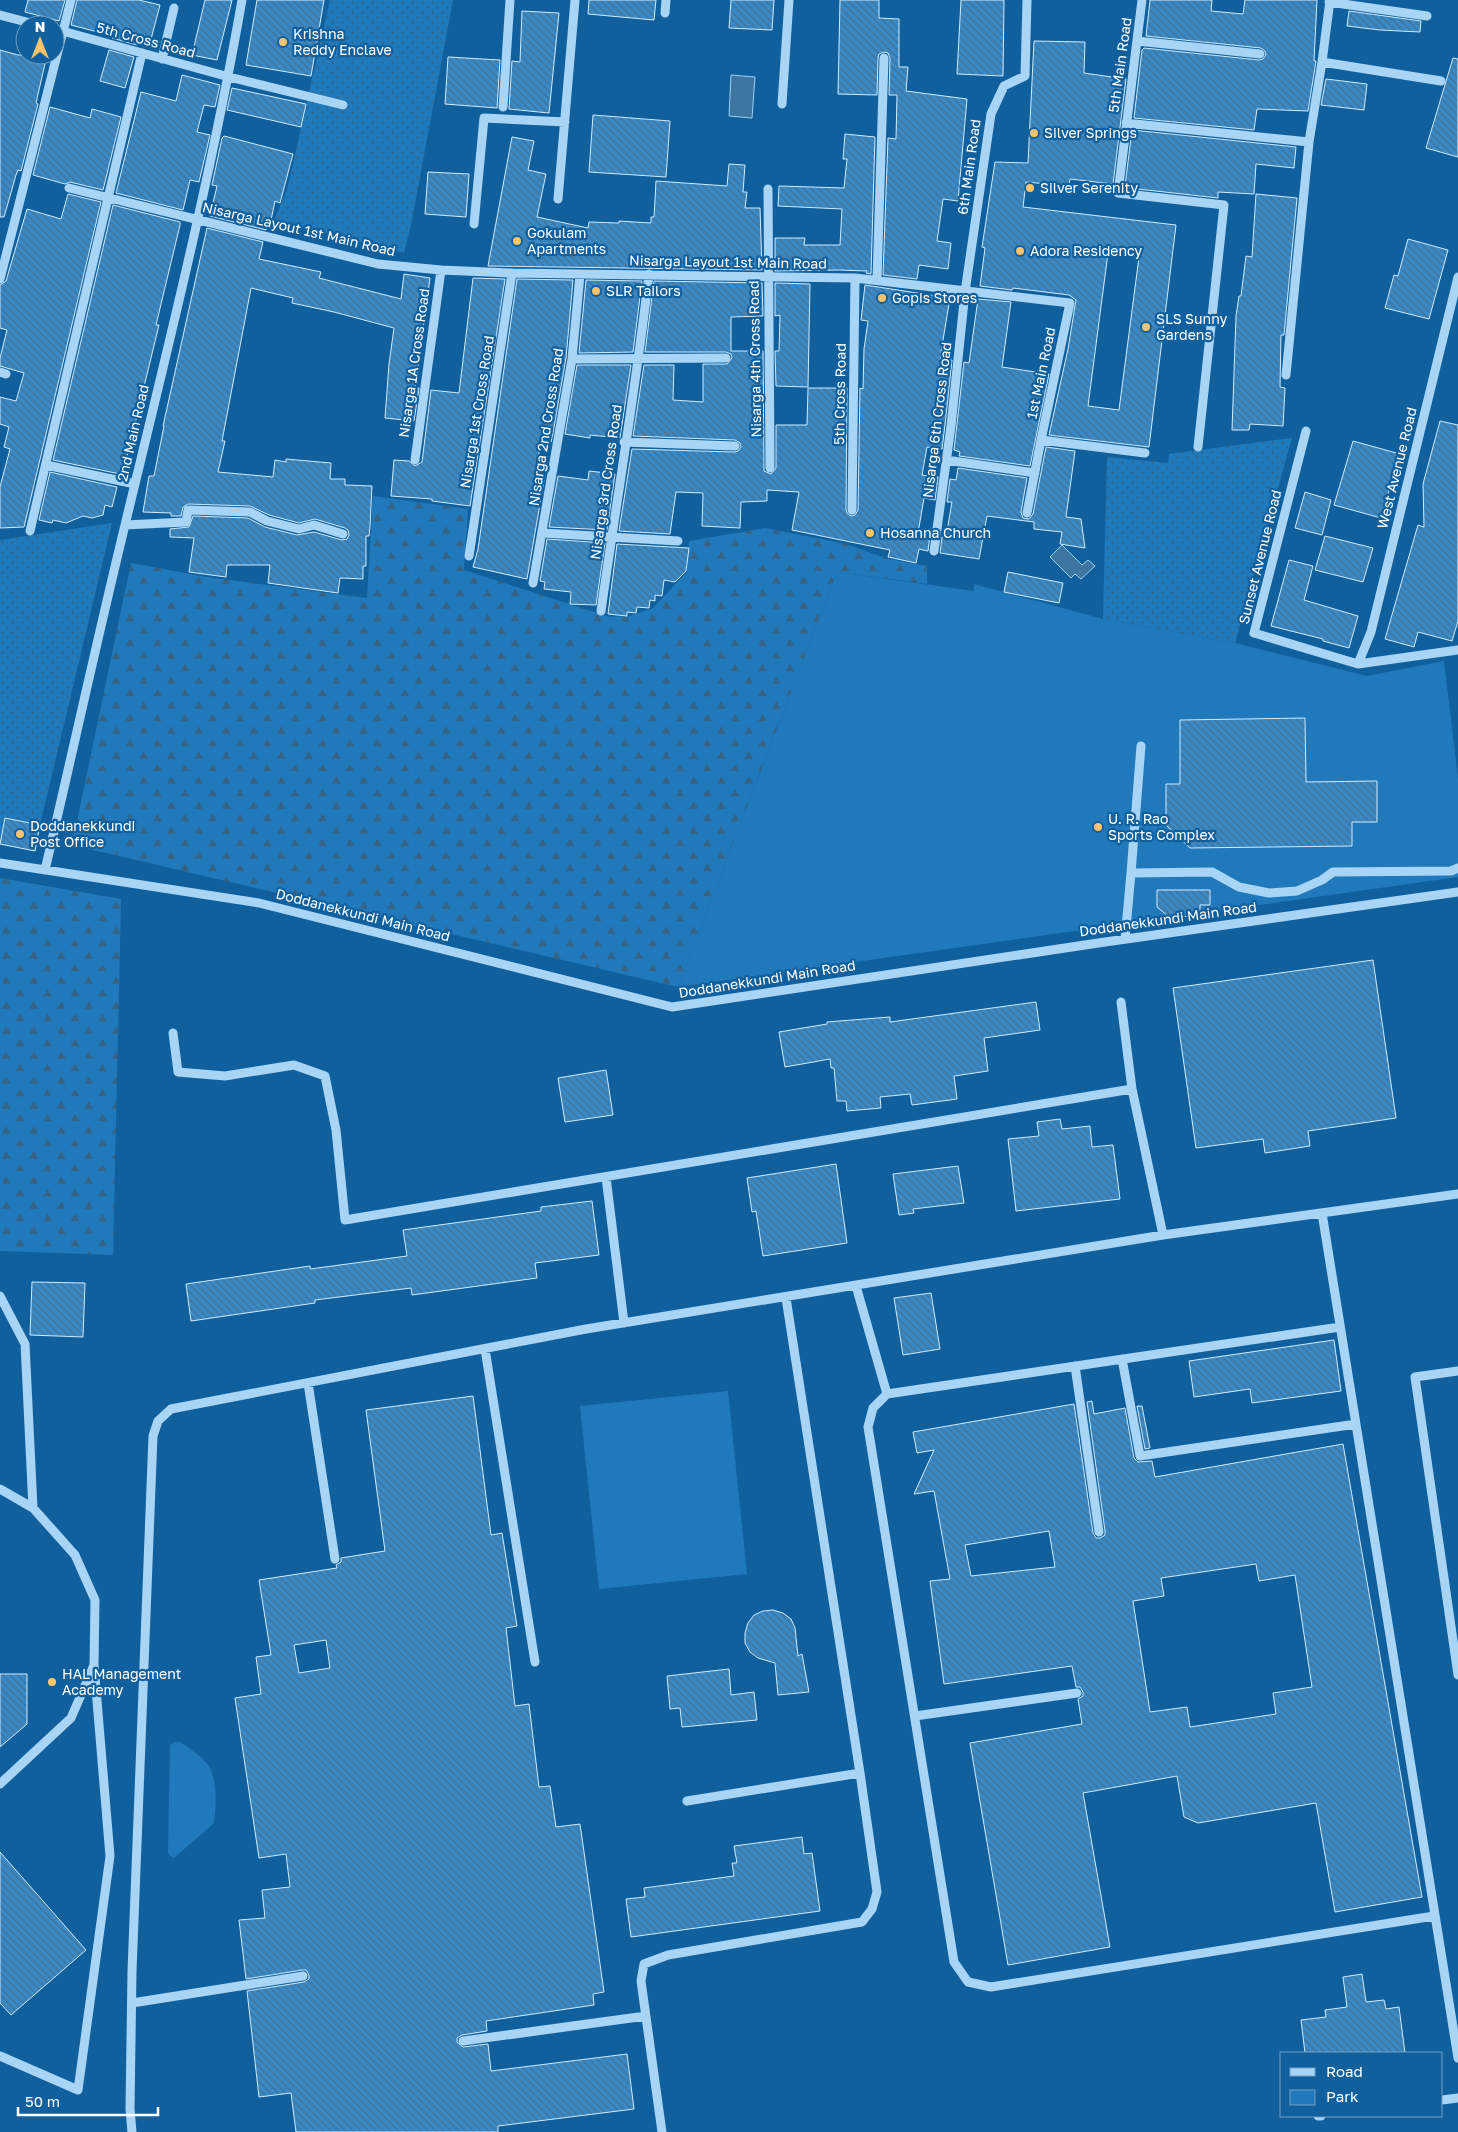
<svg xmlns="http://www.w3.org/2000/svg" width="1458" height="2132" font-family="'Golos Text',sans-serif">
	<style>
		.grass { fill: url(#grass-dots) }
		.forest { fill: url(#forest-firs) }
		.green { fill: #2079bb }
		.water { fill: #3e75a1; stroke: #9ad1f8 }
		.building { fill: url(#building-back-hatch); stroke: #d1ebfe; fill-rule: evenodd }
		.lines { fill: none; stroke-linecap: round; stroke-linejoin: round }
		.minor { stroke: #a8d4f5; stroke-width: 9 }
		.poi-dot { fill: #ffc36c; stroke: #11609e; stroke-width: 2 }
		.labels { text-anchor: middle; stroke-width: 4.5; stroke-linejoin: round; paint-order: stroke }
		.poi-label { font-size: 14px; fill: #fff; stroke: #11609e; text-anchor: start }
		.street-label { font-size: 14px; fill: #fff; stroke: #11609e }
	</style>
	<defs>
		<pattern id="grass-dots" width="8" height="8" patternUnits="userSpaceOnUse" patternTransform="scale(1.25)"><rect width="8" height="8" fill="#2079bb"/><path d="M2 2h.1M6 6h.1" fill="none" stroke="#366284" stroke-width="1.8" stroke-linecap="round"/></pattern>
		<pattern id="forest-firs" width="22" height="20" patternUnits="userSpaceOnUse" patternTransform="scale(1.25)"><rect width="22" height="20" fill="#2079bb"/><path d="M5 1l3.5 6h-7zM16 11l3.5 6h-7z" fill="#366284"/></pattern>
		<pattern id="building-back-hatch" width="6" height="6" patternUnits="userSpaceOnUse" patternTransform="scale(1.25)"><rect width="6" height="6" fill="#3a89c5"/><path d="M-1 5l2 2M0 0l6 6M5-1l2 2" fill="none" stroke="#417195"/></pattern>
	</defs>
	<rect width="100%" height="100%" fill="#11609e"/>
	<path class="grass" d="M330 0H453L411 225 404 253 274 220 287 190Z
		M1292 438 1235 643 1103 619 1107 457 1168 463 1169 454Z
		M112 523 40 825 5 818 0 843V540Z"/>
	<path class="forest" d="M373 496 468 509 464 570 610 617 630 616 653 608 687 572 689 541 765 528 846 544 888 559 927 566V584L837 572 678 987 72 845 131 563 206 577 367 598Z
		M0 878 121 899 113 1255 0 1251Z"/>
	<path class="green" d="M837 572 974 591V584L1103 619 1235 643 1367 676 1444 661 1458 778V877L678 987Z
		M728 1391 747 1574 599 1589 580 1406Z
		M174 1742H180C188 1748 202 1756 208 1765 218 1780 216 1806 214 1823L174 1858 169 1855 168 1852 170 1745Z"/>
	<path class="water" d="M731 75 755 77 752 118 729 116Z
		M1062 545 1082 565 1088 560 1095 566 1081 579 1075 574 1071 578 1050 557Z"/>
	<path class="building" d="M28 0H65L59 21 25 12Z
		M77 0H139L160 5 150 43 139 41 137 45 112 38 113 36 71 25Z
		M205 0H232L217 60 192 55Z
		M257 0H324L311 76 246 65Z
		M589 0H656L654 20 588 14Z
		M731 0H774L772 30 729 28Z
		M840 0H879V18L899 19V67H908L906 91 967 99 958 201 943 199 937 241 951 243 948 269 919 265 917 279 883 275 888 138 896 139 897 95H889L890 58 888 53 884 52 879 54 878 58 877 95 838 94Z
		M961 0H1004L1003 76 957 74Z
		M1150 0H1212L1211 11 1243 14 1245 0H1317L1314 61H1316L1308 111 1257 109 1254 130 1134 118 1142 50 1144 48 1259 60 1263 59 1266 55 1265 51 1261 48 1146 36Z
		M522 11 559 13 549 113 509 109 512 61 520 62Z
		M1349 11 1421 21 1420 32 1380 30 1347 26Z
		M1034 41 1085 42 1084 73 1126 79 1113 184 1070 179 1069 186 1026 182 1023 207 1176 225 1149 447 1049 435 1068 349 1076 300 1069 295 1013 288 1012 290 980 286 985 248 982 247 995 162 1028 163ZM1108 253 1139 257 1119 410 1088 406Z
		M0 50 18 55H47L36 103 38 104 21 171 18 170 16 175 4 217H0Z
		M109 50 134 57 125 88 100 81Z
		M448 57 500 60 497 108 445 104Z
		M1453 58 1458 59V157L1426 148Z
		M182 75 220 85 215 107 204 105 197 132 210 135 199 182 190 180 183 210 116 193 141 92 176 101Z
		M1326 79 1367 84 1364 110 1321 105Z
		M232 88 306 104 301 127 227 110Z
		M50 107 90 118 92 109 121 117 103 190 70 182 65 184 33 175Z
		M593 115 670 121 666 177 589 172Z
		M1132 130 1296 147 1294 168 1256 164 1254 194 1218 192V198L1129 188V186H1125Z
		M845 134 875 137 871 274 866 273 867 271 839 270 775 271V238H805L804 245H840L842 209 778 206 779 186 844 188 847 159H843Z
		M224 136 293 154 280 203 275 201 270 225 268 224 266 230 210 216 217 186 212 185 222 138Z
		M512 137 534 141 528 170 546 174 537 217 588 228 589 222 619 223V221L651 223V217H654L656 181 727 186 729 164 745 165 743 192H747L745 208H760L762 270 488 266Z
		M428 172 469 174 466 217 425 214Z
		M68 194 101 202 24 527 0 528V487L10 449 4 447 9 427 0 424V397L16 401 24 373 0 366V358L7 330 0 328V285L6 281 27 209 61 219Z
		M1256 194 1297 198 1284 335H1281L1280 387 1285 388 1283 426 1250 424 1249 430H1232L1236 316 1239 296H1241L1246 256 1252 257Z
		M113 205 180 222V225L156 325H159L123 473 120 472V474L53 460Z
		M207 228 263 242 259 259 321 272 319 278 401 299 404 274 430 278 415 388H419L414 421 385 418 389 364 394 328 334 312 292 303 293 298 251 288 222 441H225L218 472 273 477 275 460 286 462V459L331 463 330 479H345V485L372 486 370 526 369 536H366V566H363V579L340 578 338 593 268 583 270 565H227L226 577 189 572 194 538 170 537V529L189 527 193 516 248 518 265 527 297 535 314 532 342 540 347 539 349 535 348 530 345 528 315 519 299 523 269 515 250 506 188 504 183 507 181 516H171V513L143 512 149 476H154L164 426H163Z
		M1408 239 1448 250 1429 319 1385 308 1394 275 1398 276Z
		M473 278 505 279 470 506 432 501V499L391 496 394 460 409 461 415 466 422 462 431 390 459 393Z
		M517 279 573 280 566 358 553 433 551 442 541 440 536 474 545 475 527 579 473 567 478 549Z
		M586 280 642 281 633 352 579 353Z
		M654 281 762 283 763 316 731 317V351H763L764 471 771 474 776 468V425H807L808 388H847L846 510 847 513 851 516 855 515 858 510 860 388 863 389 864 349 868 321 861 320 865 285 950 298 941 352V359L952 360 945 425 942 449 927 447 922 475 938 477 935 500 924 498 918 533 930 535 928 551 919 549 916 563 888 557 890 550 792 530 799 492 767 490V501L741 502 740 528 702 526 703 493 676 492 670 534 619 531 632 449 735 452 738 451 741 447 740 443 735 440 633 436 644 365H674L673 400 703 402V364H727L732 358 731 354 726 352H645Z
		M775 283 810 284 808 387 776 386 775 351H779L780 315 775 316Z
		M978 299 1011 302 1002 367 1049 374 1030 466 959 456 960 452 954 450 964 362 969 363Z
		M577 365H631L620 438 590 435V438L565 434Z
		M1440 421 1458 425V621L1452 641 1418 632 1414 647 1385 639 1418 525 1424 527 1423 484Z
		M1353 441 1400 454 1381 518 1334 505Z
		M1046 447 1075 451 1066 517 1081 519 1085 548 1060 544 1062 532 1034 529V522L987 516 979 559 940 553 942 537H946L952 502H947L950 479 956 480 958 468 1027 478 1021 512 1023 518 1029 519 1033 514Z
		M589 471 615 474 607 530 549 527 558 476 588 480Z
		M50 472 117 487 112 507 105 505 103 515 92 518 83 516 66 523 53 520 52 523 39 520Z
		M1305 492 1331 500 1322 535 1295 528Z
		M1325 536 1373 548 1363 582 1315 570Z
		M547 539 605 543 596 605 570 604 571 592 544 589 545 582 540 581Z
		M617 544 689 548 686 571 675 582 664 580 662 596 655 595V601L650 600 649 608 637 607 636 613 627 612V616L608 614Z
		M1289 560 1313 566 1304 600 1358 616 1349 648 1323 641V639L1271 626Z
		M1008 572 1063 583 1059 603 1004 592Z
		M1305 718 1306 782 1377 781V822H1352V846L1190 848 1166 825V784H1180V720Z
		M5 818 40 825 35 851 0 844Z
		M1157 890H1210V905H1200V916L1169 917 1157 907Z
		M1373 960 1396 1118 1308 1131 1310 1146 1265 1153 1263 1139 1196 1148 1173 988Z
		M1036 1002 1040 1030 984 1038 988 1071 954 1076 957 1099 912 1105 910 1094 880 1097 881 1108 847 1111 846 1101H837L834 1068H831L830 1059 785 1067 779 1032 827 1024V1022L890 1017V1022Z
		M606 1070 613 1115 565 1122 558 1078Z
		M1060 1119 1062 1129 1090 1126 1092 1147 1113 1145 1120 1199 1016 1211 1008 1139 1039 1136 1037 1122Z
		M836 1164 847 1243 763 1256 756 1211 752 1212 747 1178Z
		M958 1166 964 1203 913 1209 914 1213 899 1215 893 1174Z
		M592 1201 599 1255 535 1263 537 1278 412 1295 411 1288 315 1300V1303L191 1321 186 1284 310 1266V1269L407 1256 403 1230 541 1211V1207Z
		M32 1282 85 1283 83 1337 30 1335Z
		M931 1293 940 1349 903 1355 894 1298Z
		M1334 1340 1341 1391 1252 1403 1250 1389 1194 1397 1189 1361Z
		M473 1396 491 1535 502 1533 517 1626 506 1628 515 1706 529 1704 539 1787 550 1786 556 1827 580 1824 604 1992 593 1994 594 2005 486 2021 487 2031 462 2035 457 2038V2042L463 2047 488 2044 491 2071 627 2054 634 2109 498 2126V2132H296L291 2093 259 2097 247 1991 304 1982 309 1979V1975L306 1970H302L246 1979 239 1920 265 1918 262 1890 290 1887 286 1854 259 1858 235 1698 261 1694 256 1657 271 1655 259 1580 337 1568 336 1565 341 1562V1558L385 1551 366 1410ZM326 1640 330 1668 299 1673 294 1645Z
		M1092 1401 1094 1414 1125 1408 1134 1458 1138 1462 1152 1461 1155 1477 1343 1444 1422 1897 1335 1912 1316 1803 1198 1823 1184 1817 1177 1776 1083 1793 1110 1947 1008 1965 970 1743 1082 1724 1078 1699 1083 1696V1692L1080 1687H1076L1072 1666 944 1684 930 1581 950 1579 934 1491 914 1494 934 1450 917 1453 913 1432 1074 1404 1093 1533 1096 1538H1100L1105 1535V1531L1087 1402ZM1049 1531 1055 1567 971 1576 965 1545ZM1256 1564 1259 1581 1295 1575 1312 1687 1273 1693 1276 1714 1190 1727 1187 1707 1150 1712 1133 1601 1164 1596 1161 1578Z
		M1137 1406H1142L1150 1448 1145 1449Z
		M773 1610 783 1613 791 1619 795 1628 798 1656 802 1654 809 1692 778 1695 775 1663 758 1658 750 1652 745 1643V1633L748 1623 754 1615 763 1611Z
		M729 1669 731 1695 754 1692 757 1720 682 1727 680 1708 670 1709 667 1676Z
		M0 1674H27V1724L0 1747Z
		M802 1837 804 1854 812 1853 820 1911 631 1937 626 1899 645 1897 644 1888 734 1876 732 1863H737L734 1846Z
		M0 1852 86 1950 11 2015 0 2003Z
		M1362 1974 1366 2002 1384 2000 1386 2009 1399 2007 1405 2053H1305L1301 2020 1326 2017 1325 2010 1347 2007 1343 1977Z"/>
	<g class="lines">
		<path class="minor" d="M1142 0 1118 193 1224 205 1198 447
			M1329 2 1427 16
			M665 13 666 0
			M0 15 38 25
			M55 29 229 77 343 105
			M1137 41 1260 54
			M162 59 174 8
			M1322 62 1441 81
			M782 104 789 0
			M503 107 510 0
			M1126 123 1309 142
			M69 188 378 264 441 270 512 273 855 278 1070 303 1041 440 1145 453
			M768 189 770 468
			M558 199 575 0
			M474 224 484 118 565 122
			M0 279 71 0
			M877 280 884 58
			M572 359 726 358
			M0 372 6 374
			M1286 375 1309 142 1322 62 1330 0
			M1306 431 1254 633 1358 664 1458 650
			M624 442 735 446
			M415 460 441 270
			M946 460 1035 473
			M46 465 135 484
			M852 510 855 278
			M1027 513 1041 440
			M125 525 186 522 188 510 250 512 267 521 299 529 314 525 343 534
			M30 531 142 53
			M543 533 678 541
			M934 551 951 426 965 292 991 114 1004 86 1025 76 1027 0
			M469 556 512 273
			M533 583 572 359 580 275
			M601 611C617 498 636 387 649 274
			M1358 664 1371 632 1458 277
			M1141 746 1131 873 1212 872 1239 887 1269 893 1297 891 1322 880 1333 872 1451 871 1458 868
			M0 863 259 903 672 1007 1105 942 1458 892
			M45 870C72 755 97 640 125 525 167 351 211 177 242 0
			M1125 939 1131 873
			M1121 1002 1132 1089
			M173 1033 178 1072 225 1076 294 1065 325 1076 336 1130 345 1220 1132 1089 1163 1235
			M606 1177 624 1323
			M1322 1213 1458 2058
			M856 1286 887 1394
			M0 1296 25 1344 33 1508
			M1340 1327 887 1394 873 1408 868 1427 954 1962 968 1982 991 1987 1434 1916
			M485 1349 535 1662
			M1122 1359 1140 1456 1356 1424
			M1075 1366 1099 1532
			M1458 1371 1415 1377 1458 1675
			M308 1383 335 1559
			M0 1489 33 1508 75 1555 95 1600 94 1665 71 1718 0 1784
			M915 1716 1077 1693
			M687 1801 860 1773 786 1298
			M132 2003 303 1976
			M463 2041 646 2016
			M0 2056 78 2090 110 1856 94 1665
			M1442 2100 1458 2098
			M1318 2116H1321
			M132 2132 130 2109 132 1971 153 1436 158 1421 171 1409 586 1329 1163 1235 1458 1194
			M662 2132 641 1981 644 1964 668 1955 862 1922 872 1909 877 1892 860 1773"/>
	</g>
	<g class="poi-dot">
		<circle cx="283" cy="42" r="5"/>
		<circle cx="1034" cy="133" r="5"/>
		<circle cx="1030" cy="188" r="5"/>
		<circle cx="517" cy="241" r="5"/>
		<circle cx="1020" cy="251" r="5"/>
		<circle cx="596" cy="291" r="5"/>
		<circle cx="882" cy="298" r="5"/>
		<circle cx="1146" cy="327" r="5"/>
		<circle cx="870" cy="533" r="5"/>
		<circle cx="1098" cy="827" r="5"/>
		<circle cx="20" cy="834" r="5"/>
		<circle cx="52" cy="1682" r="5"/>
	</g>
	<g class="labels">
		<g class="poi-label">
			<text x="293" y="39">Krishna<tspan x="293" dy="16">Reddy Enclave</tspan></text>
			<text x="1044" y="138">Silver Springs</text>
			<text x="1040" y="193">Silver Serenity</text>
			<text x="527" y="238">Gokulam<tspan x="527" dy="16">Apartments</tspan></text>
			<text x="1030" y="256">Adora Residency</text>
			<text x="606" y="296">SLR Tailors</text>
			<text x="892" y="303">Gopis Stores</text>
			<text x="1156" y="324">SLS Sunny<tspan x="1156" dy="16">Gardens</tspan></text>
			<text x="880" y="538">Hosanna Church</text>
			<text x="1108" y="824">U. R. Rao<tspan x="1108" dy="16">Sports Complex</tspan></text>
			<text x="30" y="831">Doddanekkundi<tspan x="30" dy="16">Post Office</tspan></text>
			<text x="62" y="1679">HAL Management<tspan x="62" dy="16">Academy</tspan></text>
		</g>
		<g class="street-label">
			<text transform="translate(146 40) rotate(15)" y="5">5th Cross Road</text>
			<text transform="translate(1120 65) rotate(-82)" y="5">5th Main Road</text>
			<text transform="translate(969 167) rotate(-82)" y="5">6th Main Road</text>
			<text transform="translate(299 229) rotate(13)" y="5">Nisarga Layout 1st Main Road</text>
			<text transform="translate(728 262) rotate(1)" y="5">Nisarga Layout 1st Main Road</text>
			<text transform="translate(755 359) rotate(-91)" y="5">Nisarga 4th Cross Road</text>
			<text transform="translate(414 363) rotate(-82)" y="5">Nisarga 1A Cross Road</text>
			<text transform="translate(1041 373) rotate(-78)" y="5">1st Main Road</text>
			<text transform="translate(840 394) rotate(-89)" y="5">5th Cross Road</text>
			<text transform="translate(477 412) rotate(-81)" y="5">Nisarga 1st Cross Road</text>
			<text transform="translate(937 420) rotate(-83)" y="5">Nisarga 6th Cross Road</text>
			<text transform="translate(546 427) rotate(-81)" y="5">Nisarga 2nd Cross Road</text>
			<text transform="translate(133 433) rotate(-77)" y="5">2nd Main Road</text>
			<text transform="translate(1397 468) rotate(-76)" y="5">West Avenue Road</text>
			<text transform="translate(606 482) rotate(-82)" y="5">Nisarga 3rd Cross Road</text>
			<text transform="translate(1260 557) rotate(-76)" y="5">Sunset Avenue Road</text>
			<text transform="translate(363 915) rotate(14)" y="5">Doddanekkundi Main Road</text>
			<text transform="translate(1168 919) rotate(-8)" y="5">Doddanekkundi Main Road</text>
			<text transform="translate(767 979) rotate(-9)" y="5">Doddanekkundi Main Road</text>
		</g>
	</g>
	<rect x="1280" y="2052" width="162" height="65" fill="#11609e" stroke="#70a0c5"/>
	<rect x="1290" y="2068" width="25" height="8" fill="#a8d4f5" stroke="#70a0c5"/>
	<text x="1326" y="2077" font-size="15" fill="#ffffff">Road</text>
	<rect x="1290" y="2090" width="25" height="15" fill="#2079bb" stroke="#70a0c5"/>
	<text x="1326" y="2102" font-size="15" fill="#ffffff">Park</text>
	<g transform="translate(40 40)"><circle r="24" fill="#11609e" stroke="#70a0c5"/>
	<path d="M0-4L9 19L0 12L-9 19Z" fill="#ffc36c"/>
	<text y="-8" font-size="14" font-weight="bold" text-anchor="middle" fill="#ffffff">N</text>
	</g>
	<path d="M18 2107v8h140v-8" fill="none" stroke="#ffffff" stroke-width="2.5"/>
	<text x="25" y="2107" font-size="15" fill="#ffffff" stroke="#11609e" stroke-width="4" paint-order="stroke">50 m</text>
</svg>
